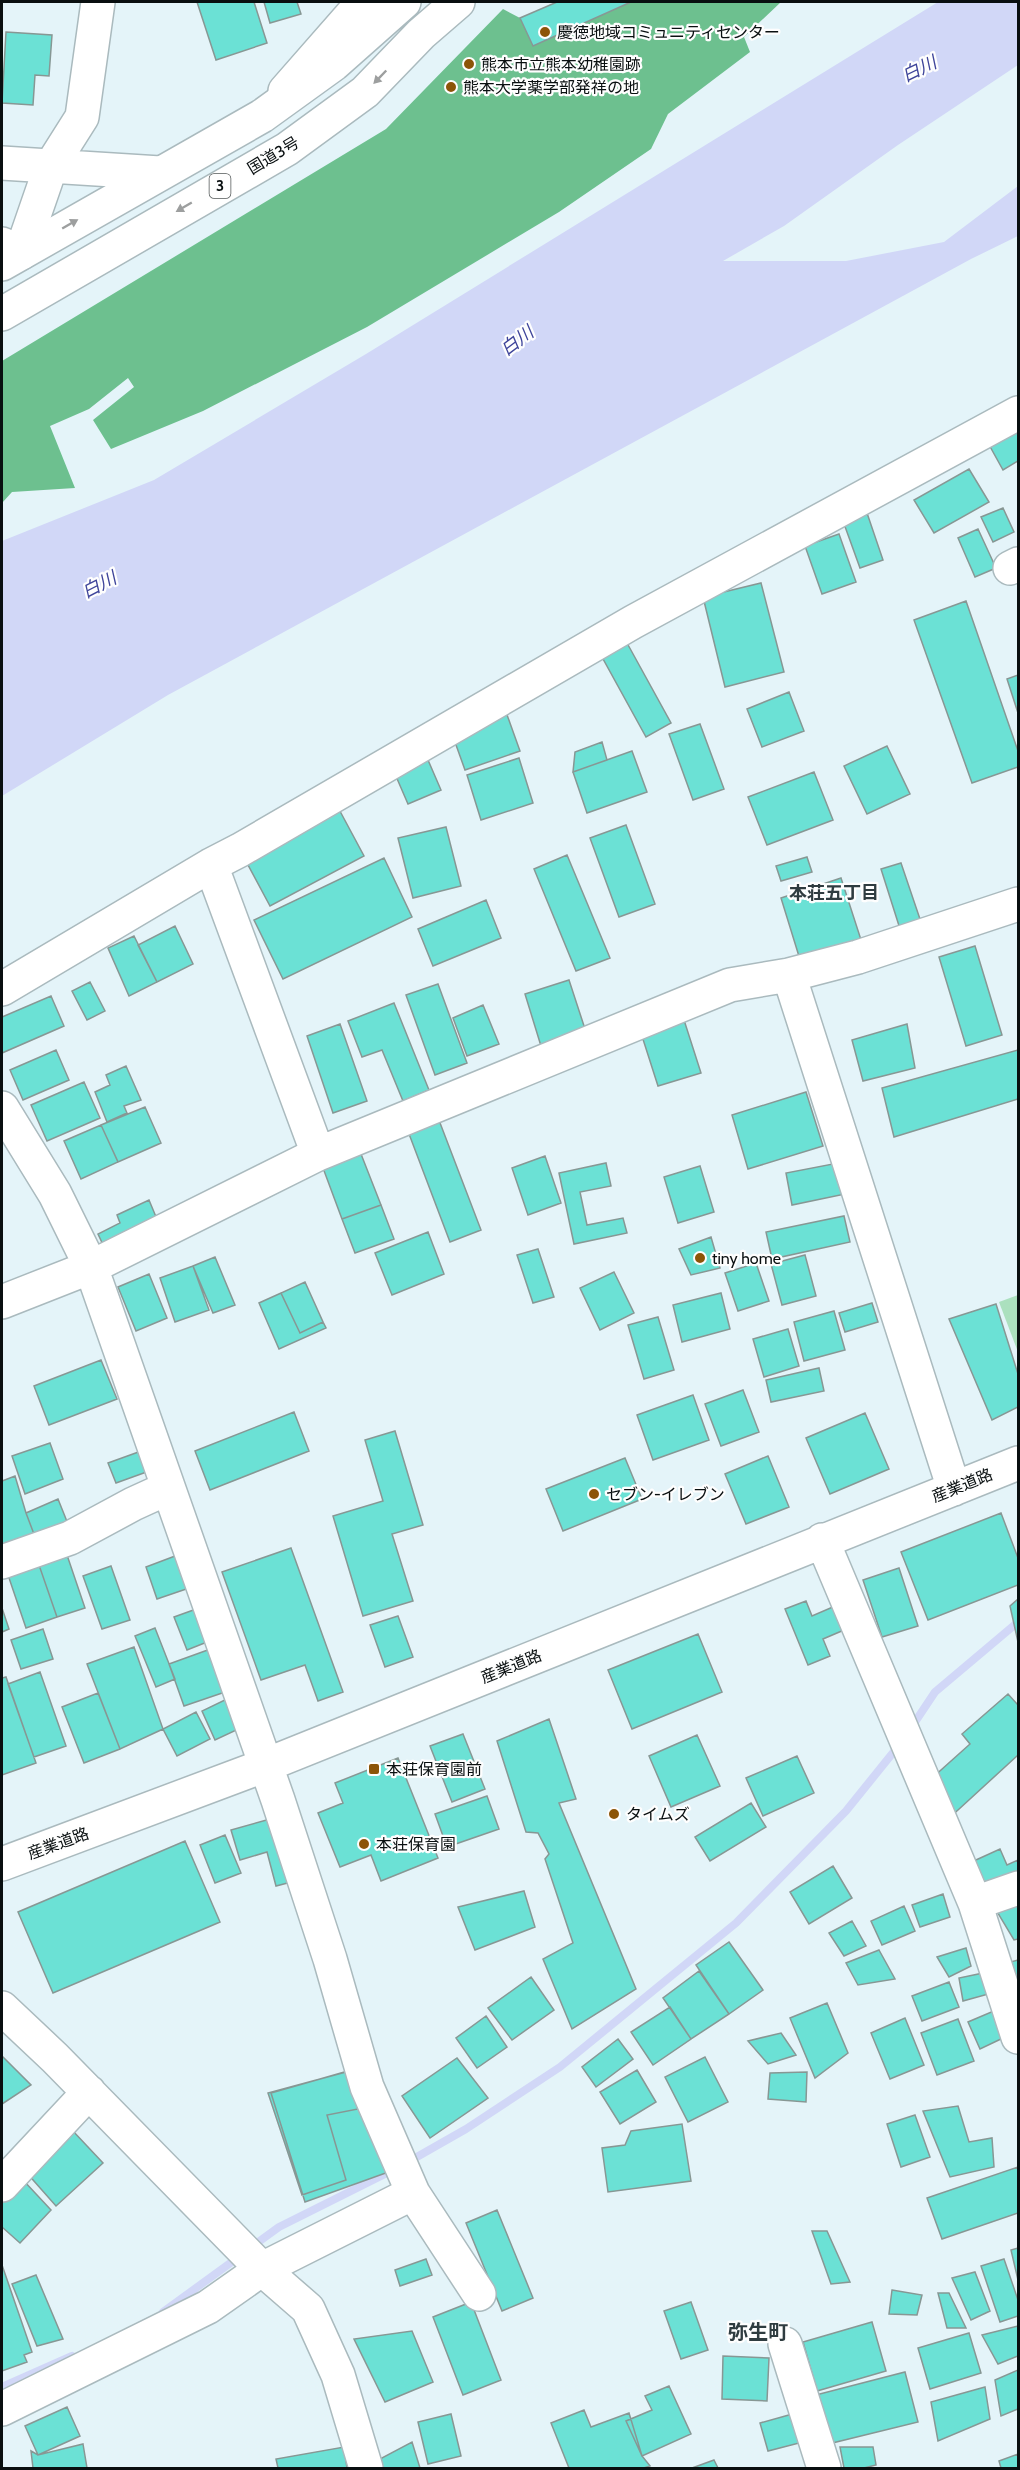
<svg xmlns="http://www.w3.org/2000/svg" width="1020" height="2470" font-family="Cabin,'Noto Sans JP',sans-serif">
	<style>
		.green { fill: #abe0be }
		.forest { fill: #6dc08f }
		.water { fill: #d1d7f7 }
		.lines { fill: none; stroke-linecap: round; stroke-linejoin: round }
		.stream { stroke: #d1d7f7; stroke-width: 8 }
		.building { fill: #6be1d5; stroke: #879794; stroke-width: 1.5 }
		.minor-casing { stroke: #aababe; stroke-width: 36 }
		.highway-casing { stroke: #aababe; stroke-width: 36 }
		.minor { stroke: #fff; stroke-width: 33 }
		.highway { stroke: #fff; stroke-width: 33 }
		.oneway { fill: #9d9f9f }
		.poi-dot { fill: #8c5508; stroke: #fefefe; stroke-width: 2 }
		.labels { text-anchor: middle; stroke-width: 4.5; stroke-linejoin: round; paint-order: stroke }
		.shield { fill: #fefefe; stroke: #525757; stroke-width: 1.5 }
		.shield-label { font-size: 15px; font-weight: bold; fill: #090f10 }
		.poi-label { font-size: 16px; fill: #090f10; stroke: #fefefe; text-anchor: start }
		.street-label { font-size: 16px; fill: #090f10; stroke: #fefefe }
		.water-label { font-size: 18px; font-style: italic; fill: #3e449a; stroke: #fefefe }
		.neighbourhood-label { font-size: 18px; font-weight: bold; fill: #2f3c40; stroke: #fefefe }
		.quarter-label { font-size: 20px; font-weight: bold; fill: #2f3c40; stroke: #fefefe }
	</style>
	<rect width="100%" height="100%" fill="#e4f4f9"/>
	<path class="green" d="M1018 1295V1352L999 1302Z"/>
	<path class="forest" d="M631 2H781L744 37 750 52 668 114 651 149 559 212 367 327 203 411 111 449 93 420 134 387 128 378 89 409 50 426 75 488 12 492 2 503V361L386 129 503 9 520 18 533 46Z"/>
	<path class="water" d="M938 2H1018V65L898 145 784 226 723 261H846L944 242 1018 186V236L971 259 168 695 2 796V541L154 480 366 354Z"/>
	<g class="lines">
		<path class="stream" d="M911 1728 935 1692 1018 1622
			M408 2162 466 2129 560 2067 736 1923 846 1811 900 1744
			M250 2248 279 2227 397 2168
			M163 2312 240 2256
			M2 2387 72 2356"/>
	</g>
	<path class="building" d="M197 2H254L267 43 216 60Z
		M264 2H297L301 14 270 23Z
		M557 2H631L533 46 520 18Z
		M6 32 52 35 49 76 35 75 33 105 2 103Z
		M1018 424V461L1003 470 987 441Z
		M969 469 989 502 934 533 914 500Z
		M1003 508 1014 532 993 542 981 517Z
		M867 513 883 560 860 568 843 521Z
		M978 529 996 568 975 577 958 538Z
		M839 534 856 582 822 594 805 546Z
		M761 583 784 672 725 687 703 597Z
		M966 601 1018 751V767L972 783 914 620Z
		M627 643 671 723 646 737 602 657Z
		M1018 675V713L1007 679Z
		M789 692 804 731 762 747 747 709Z
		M506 712 520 751 465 770 451 731Z
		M700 724 724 789 693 800 669 734Z
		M602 742 607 760 573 772 575 752Z
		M887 746 910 794 867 814 844 766Z
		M632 751 647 792 587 813 573 772Z
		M519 758 533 803 481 820 467 775Z
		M428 760 441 790 408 804 395 774Z
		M814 772 833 820 767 845 748 797Z
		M334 800 364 856 270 906 240 850Z
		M626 825 655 904 619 917 590 838Z
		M446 827 461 886 413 898 398 838Z
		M567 855 610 958 576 971 534 869Z
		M807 857 812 872 781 881 776 866Z
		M384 858 412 917 283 979 254 920Z
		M901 863 922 925 901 932 881 869Z
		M841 878 863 946 802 966 781 898Z
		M486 900 501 938 433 966 418 929Z
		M175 926 193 964 157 982 138 945Z
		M134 936 157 982 129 996 108 948Z
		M975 946 1002 1035 966 1046 939 957Z
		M569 980 586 1032 541 1046 525 994Z
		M90 982 105 1011 87 1020 72 991Z
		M438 984 467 1063 435 1075 406 995Z
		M51 996 64 1026 2 1053V1017Z
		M394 1003 429 1090 403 1101 382 1050 362 1057 348 1021Z
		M483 1005 499 1044 467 1056 453 1018Z
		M684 1020 701 1073 658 1086 641 1033Z
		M340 1024 367 1101 333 1113 307 1036Z
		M907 1024 915 1068 863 1081 852 1040Z
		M56 1050 69 1080 23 1100 10 1070Z
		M1018 1050V1099L894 1137 882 1088Z
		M126 1066 141 1100 124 1106 127 1113 107 1122 95 1092 110 1085 106 1075Z
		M84 1082 100 1118 47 1141 31 1105Z
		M806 1092 823 1146 748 1169 732 1115Z
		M145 1107 161 1143 118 1162 101 1125Z
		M437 1115 481 1230 450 1242 406 1126Z
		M101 1125 118 1162 81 1179 64 1141Z
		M361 1154 381 1205 342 1219 323 1168Z
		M545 1156 561 1203 528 1215 512 1168Z
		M843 1162 850 1193 792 1205 786 1173Z
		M606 1163 611 1186 580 1192 587 1225 623 1218 627 1233 574 1244 559 1173Z
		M700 1166 714 1212 678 1223 664 1177Z
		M149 1200 159 1224 105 1249 98 1234 120 1223 117 1215Z
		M381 1205 394 1239 355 1253 342 1219Z
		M844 1216 850 1242 772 1259 766 1232Z
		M428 1232 444 1274 392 1295 375 1253Z
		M711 1237 720 1268 691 1275 679 1249Z
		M538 1249 554 1297 533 1303 517 1255Z
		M805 1255 816 1296 782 1305 771 1264Z
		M215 1257 235 1305 213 1313 193 1266Z
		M756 1263 769 1301 738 1311 725 1273Z
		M193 1266 209 1310 175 1322 160 1278Z
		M614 1272 634 1313 600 1330 580 1288Z
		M149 1274 167 1318 136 1331 118 1287Z
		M305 1282 323 1322 300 1333 281 1293Z
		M281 1293 300 1333 323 1322 326 1328 279 1349 259 1303Z
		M721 1293 730 1329 682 1342 673 1305Z
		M872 1303 878 1322 845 1332 839 1313Z
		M996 1304 1018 1374V1407L992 1420 949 1319Z
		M834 1311 845 1350 804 1361 794 1322Z
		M658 1317 674 1370 644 1379 628 1325Z
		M788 1329 799 1366 764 1377 753 1339Z
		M101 1360 117 1399 49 1425 34 1386Z
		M819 1368 824 1391 771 1402 766 1380Z
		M743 1390 759 1432 721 1446 705 1404Z
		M693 1395 709 1440 653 1460 637 1415Z
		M294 1412 309 1451 210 1490 195 1451Z
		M865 1413 889 1469 830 1494 806 1438Z
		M395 1431 423 1525 392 1534 413 1601 363 1616 333 1516 383 1501 365 1440Z
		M50 1443 63 1479 25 1494 12 1456Z
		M144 1450 152 1470 116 1483 108 1463Z
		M768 1456 789 1507 746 1524 725 1474Z
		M625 1458 642 1499 563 1531 546 1489Z
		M15 1476 26 1513 37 1542 2 1554V1481Z
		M58 1499 70 1529 37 1542 26 1513Z
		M1001 1513 1018 1558V1585L928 1620 901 1552Z
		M291 1548 343 1692 318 1701 305 1665 261 1680 222 1572Z
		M183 1553 195 1586 157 1599 146 1567Z
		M67 1555 85 1608 57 1617 39 1565Z
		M39 1565 57 1617 26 1628 8 1575Z
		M111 1566 130 1620 102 1629 83 1576Z
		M899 1568 918 1626 882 1637 863 1580Z
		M1018 1599V1642L1010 1606Z
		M806 1601 812 1616 842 1603 851 1627 823 1639 830 1656 808 1665 785 1609Z
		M2 1608 9 1629 2 1632Z
		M199 1608 212 1640 187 1650 174 1617Z
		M398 1616 413 1657 385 1667 370 1625Z
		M155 1628 175 1679 156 1687 135 1636Z
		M43 1629 53 1659 21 1669 11 1640Z
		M698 1634 722 1692 632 1729 608 1670Z
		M134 1647 163 1729 120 1749 87 1664Z
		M216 1647 231 1690 184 1706 169 1664Z
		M40 1672 66 1746 34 1757 8 1684Z
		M6 1677 36 1763 2 1775V1678Z
		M98 1693 120 1749 84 1763 62 1707Z
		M1008 1694 1018 1705V1755L946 1821 931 1779 970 1744 962 1734Z
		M231 1697 245 1726 215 1740 202 1711Z
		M196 1712 210 1739 177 1756 163 1729Z
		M549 1719 576 1799 559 1803 636 1989 572 2029 543 1959 573 1943 545 1859 549 1854 538 1833 526 1832 497 1741Z
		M463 1734 485 1789 452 1802 430 1746Z
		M697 1735 720 1786 671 1807 649 1756Z
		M797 1756 814 1793 763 1816 746 1778Z
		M398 1758 438 1858 381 1881 371 1855 340 1867 318 1813 343 1803 335 1783Z
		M487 1796 499 1829 447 1847 435 1814Z
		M751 1803 766 1827 710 1861 695 1837Z
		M281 1816 299 1880 276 1886 267 1852 240 1860 231 1830Z
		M225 1835 241 1873 215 1883 200 1845Z
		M185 1841 220 1922 53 1993 18 1912Z
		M1000 1849 1007 1865 1018 1860V1880L979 1898 965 1865Z
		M833 1866 852 1898 809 1924 790 1892Z
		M524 1891 535 1927 475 1950 458 1907Z
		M943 1894 950 1917 920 1927 912 1905Z
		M1018 1903V1939L1014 1940 996 1910Z
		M904 1906 915 1931 882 1945 871 1921Z
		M852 1921 866 1946 844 1956 829 1933Z
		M729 1942 763 1990 729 2014 696 1965Z
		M966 1948 971 1966 949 1977 937 1957Z
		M879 1950 895 1979 858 1985 846 1963Z
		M1018 1960V2000L1007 1963Z
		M699 1971 729 2014 691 2039 663 1998Z
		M988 1972 992 1993 963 2001 959 1978Z
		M531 1977 554 2010 512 2040 488 2008Z
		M949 1982 959 2007 922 2021 912 1996Z
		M827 2003 848 2053 815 2078 790 2018Z
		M670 2007 691 2039 653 2065 631 2032Z
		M996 2010 1003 2038 980 2049 968 2022Z
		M486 2016 507 2047 477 2068 456 2038Z
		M905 2018 924 2065 890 2079 871 2033Z
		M958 2019 974 2061 937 2075 921 2033Z
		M781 2033 796 2055 768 2064 748 2041Z
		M618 2039 633 2059 596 2087 582 2067Z
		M2 2056 31 2085 2 2104Z
		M705 2057 728 2102 688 2122 665 2077Z
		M457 2058 488 2098 430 2138 402 2096Z
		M355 2069 394 2170 305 2202 271 2093Z
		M637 2070 656 2102 620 2124 600 2092Z
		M346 2072 358 2109 327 2115 346 2180 302 2195 268 2093Z
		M807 2072 806 2102 768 2099 770 2073Z
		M958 2106 969 2142 992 2138 994 2167 950 2177 923 2111Z
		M915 2115 930 2157 901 2167 887 2124Z
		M682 2124 691 2181 608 2192 602 2148 625 2145 631 2131Z
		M72 2130 103 2163 56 2206 26 2172Z
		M1018 2167V2213L942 2239 927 2198Z
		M23 2180 51 2210 20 2243 2 2227V2202Z
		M497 2210 533 2298 502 2311 466 2223Z
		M812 2231H827L850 2282 831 2284Z
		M1018 2248V2280L1011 2250Z
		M426 2259 432 2275 400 2286 395 2270Z
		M1004 2259 1018 2300V2316L1000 2322 981 2266Z
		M2 2265 32 2352 24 2355 27 2362 2 2371Z
		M975 2272 990 2311 971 2320 952 2278Z
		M36 2275 63 2339 37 2346 12 2284Z
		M892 2290 922 2295 917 2315 889 2314Z
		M938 2293H949L966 2328H947Z
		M471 2302 501 2380 463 2395 433 2317Z
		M691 2302 708 2350 681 2359 664 2311Z
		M872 2322 886 2371 817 2391 803 2342Z
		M1018 2326V2356L998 2364 982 2335Z
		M412 2331 433 2382 385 2402 354 2339Z
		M969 2333 981 2373 930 2389 918 2348Z
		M723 2356 769 2358 767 2401 722 2399Z
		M1018 2370V2409L1001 2416 995 2380Z
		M905 2372 918 2422 820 2446 808 2397Z
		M669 2386 691 2434 642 2456 626 2421 652 2410 645 2396Z
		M985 2387 990 2419 938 2441 931 2402Z
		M67 2407 80 2436 38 2455 25 2426Z
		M584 2410 591 2427 629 2413 642 2456 650 2466 644 2468H569L551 2423Z
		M796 2413 803 2442 768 2451 760 2423Z
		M451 2414 461 2456 428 2464 418 2422Z
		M412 2442 420 2468H382L378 2460Z
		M83 2444 87 2468H33L31 2451 38 2455Z
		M344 2447 347 2468H278L276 2459Z
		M840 2447H873L876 2465 864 2468H844Z
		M1018 2454V2468H1001L999 2461Z
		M714 2460 718 2468H692Z"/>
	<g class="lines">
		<defs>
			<path id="minor" d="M285 91 363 2
				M2 163 160 173
				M2 244 21 253 51 166 82 117 98 2
				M1010 568 1018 564
				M211 865 318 1154
				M789 975 954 1489
				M2 989 211 865 240 850 633 622 1018 413
				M2 1108 55 1194 91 1267 278 1800 330 1959 367 2087 413 2193 479 2294
				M2 1302 91 1267 318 1154 730 985 789 975 858 957 1018 904
				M822 1540 975 1903 1018 2037
				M2 1562 70 1538 133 1504 168 1488
				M2 1864 266 1765 1018 1463
				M975 1903 1018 1888
				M2 2008 55 2058 262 2269 308 2309 338 2375 366 2468
				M2 2185 89 2092
				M785 2344 824 2468
				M2 2409 208 2307 262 2269 413 2193"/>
			<path id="highway" d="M2 264 262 116 334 64 404 2
				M2 314 287 149 365 92 421 34 458 2"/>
		</defs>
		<use href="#minor" class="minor-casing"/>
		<use href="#highway" class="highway-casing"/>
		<use href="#minor" class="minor"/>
		<use href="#highway" class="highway"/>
	</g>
	<defs><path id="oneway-solid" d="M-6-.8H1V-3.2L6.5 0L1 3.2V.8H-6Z" transform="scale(1.5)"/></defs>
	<g class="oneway">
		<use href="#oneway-solid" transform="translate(380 77) rotate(134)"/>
		<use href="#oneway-solid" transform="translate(184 207) rotate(150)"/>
		<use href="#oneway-solid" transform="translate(70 224) rotate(-30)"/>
	</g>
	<g class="poi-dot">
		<circle cx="545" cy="32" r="6"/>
		<circle cx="469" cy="64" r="6"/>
		<circle cx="451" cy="87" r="6"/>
		<circle cx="700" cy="1258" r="6"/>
		<circle cx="594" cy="1494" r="6"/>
		<rect x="368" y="1763" width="12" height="12" rx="3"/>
		<circle cx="614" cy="1814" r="6"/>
		<circle cx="364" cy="1844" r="6"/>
	</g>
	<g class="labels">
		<rect class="shield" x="209.5" y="174" width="21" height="24" rx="4.5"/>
		<g class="shield-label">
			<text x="220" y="191">3</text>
		</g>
		<g class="poi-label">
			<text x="557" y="38">慶徳地域コミュニティセンター</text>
			<text x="481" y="70">熊本市立熊本幼稚園跡</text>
			<text x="463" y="93">熊本大学薬学部発祥の地</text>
			<text x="712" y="1264">tiny home</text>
			<text x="606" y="1500">セブン-イレブン</text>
			<text x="386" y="1775">本荘保育園前</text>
			<text x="626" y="1820">タイムズ</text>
			<text x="376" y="1850">本荘保育園</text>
		</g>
		<g class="street-label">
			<text transform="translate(273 155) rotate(-31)" y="6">国道3号</text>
			<text transform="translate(962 1485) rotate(-22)" y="6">産業道路</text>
			<text transform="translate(511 1666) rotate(-22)" y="6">産業道路</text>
			<text transform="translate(58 1843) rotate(-20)" y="6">産業道路</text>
		</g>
		<g class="water-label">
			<text transform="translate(919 69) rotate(-26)" y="6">白川</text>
			<text transform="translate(517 341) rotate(-37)" y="6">白川</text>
			<text transform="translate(99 585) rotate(-27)" y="6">白川</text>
		</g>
		<g class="neighbourhood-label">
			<text x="834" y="899">本荘五丁目</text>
		</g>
		<g class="quarter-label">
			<text x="758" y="2339">弥生町</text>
		</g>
	</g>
	<rect width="1020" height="2470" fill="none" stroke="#090f10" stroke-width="6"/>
</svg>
